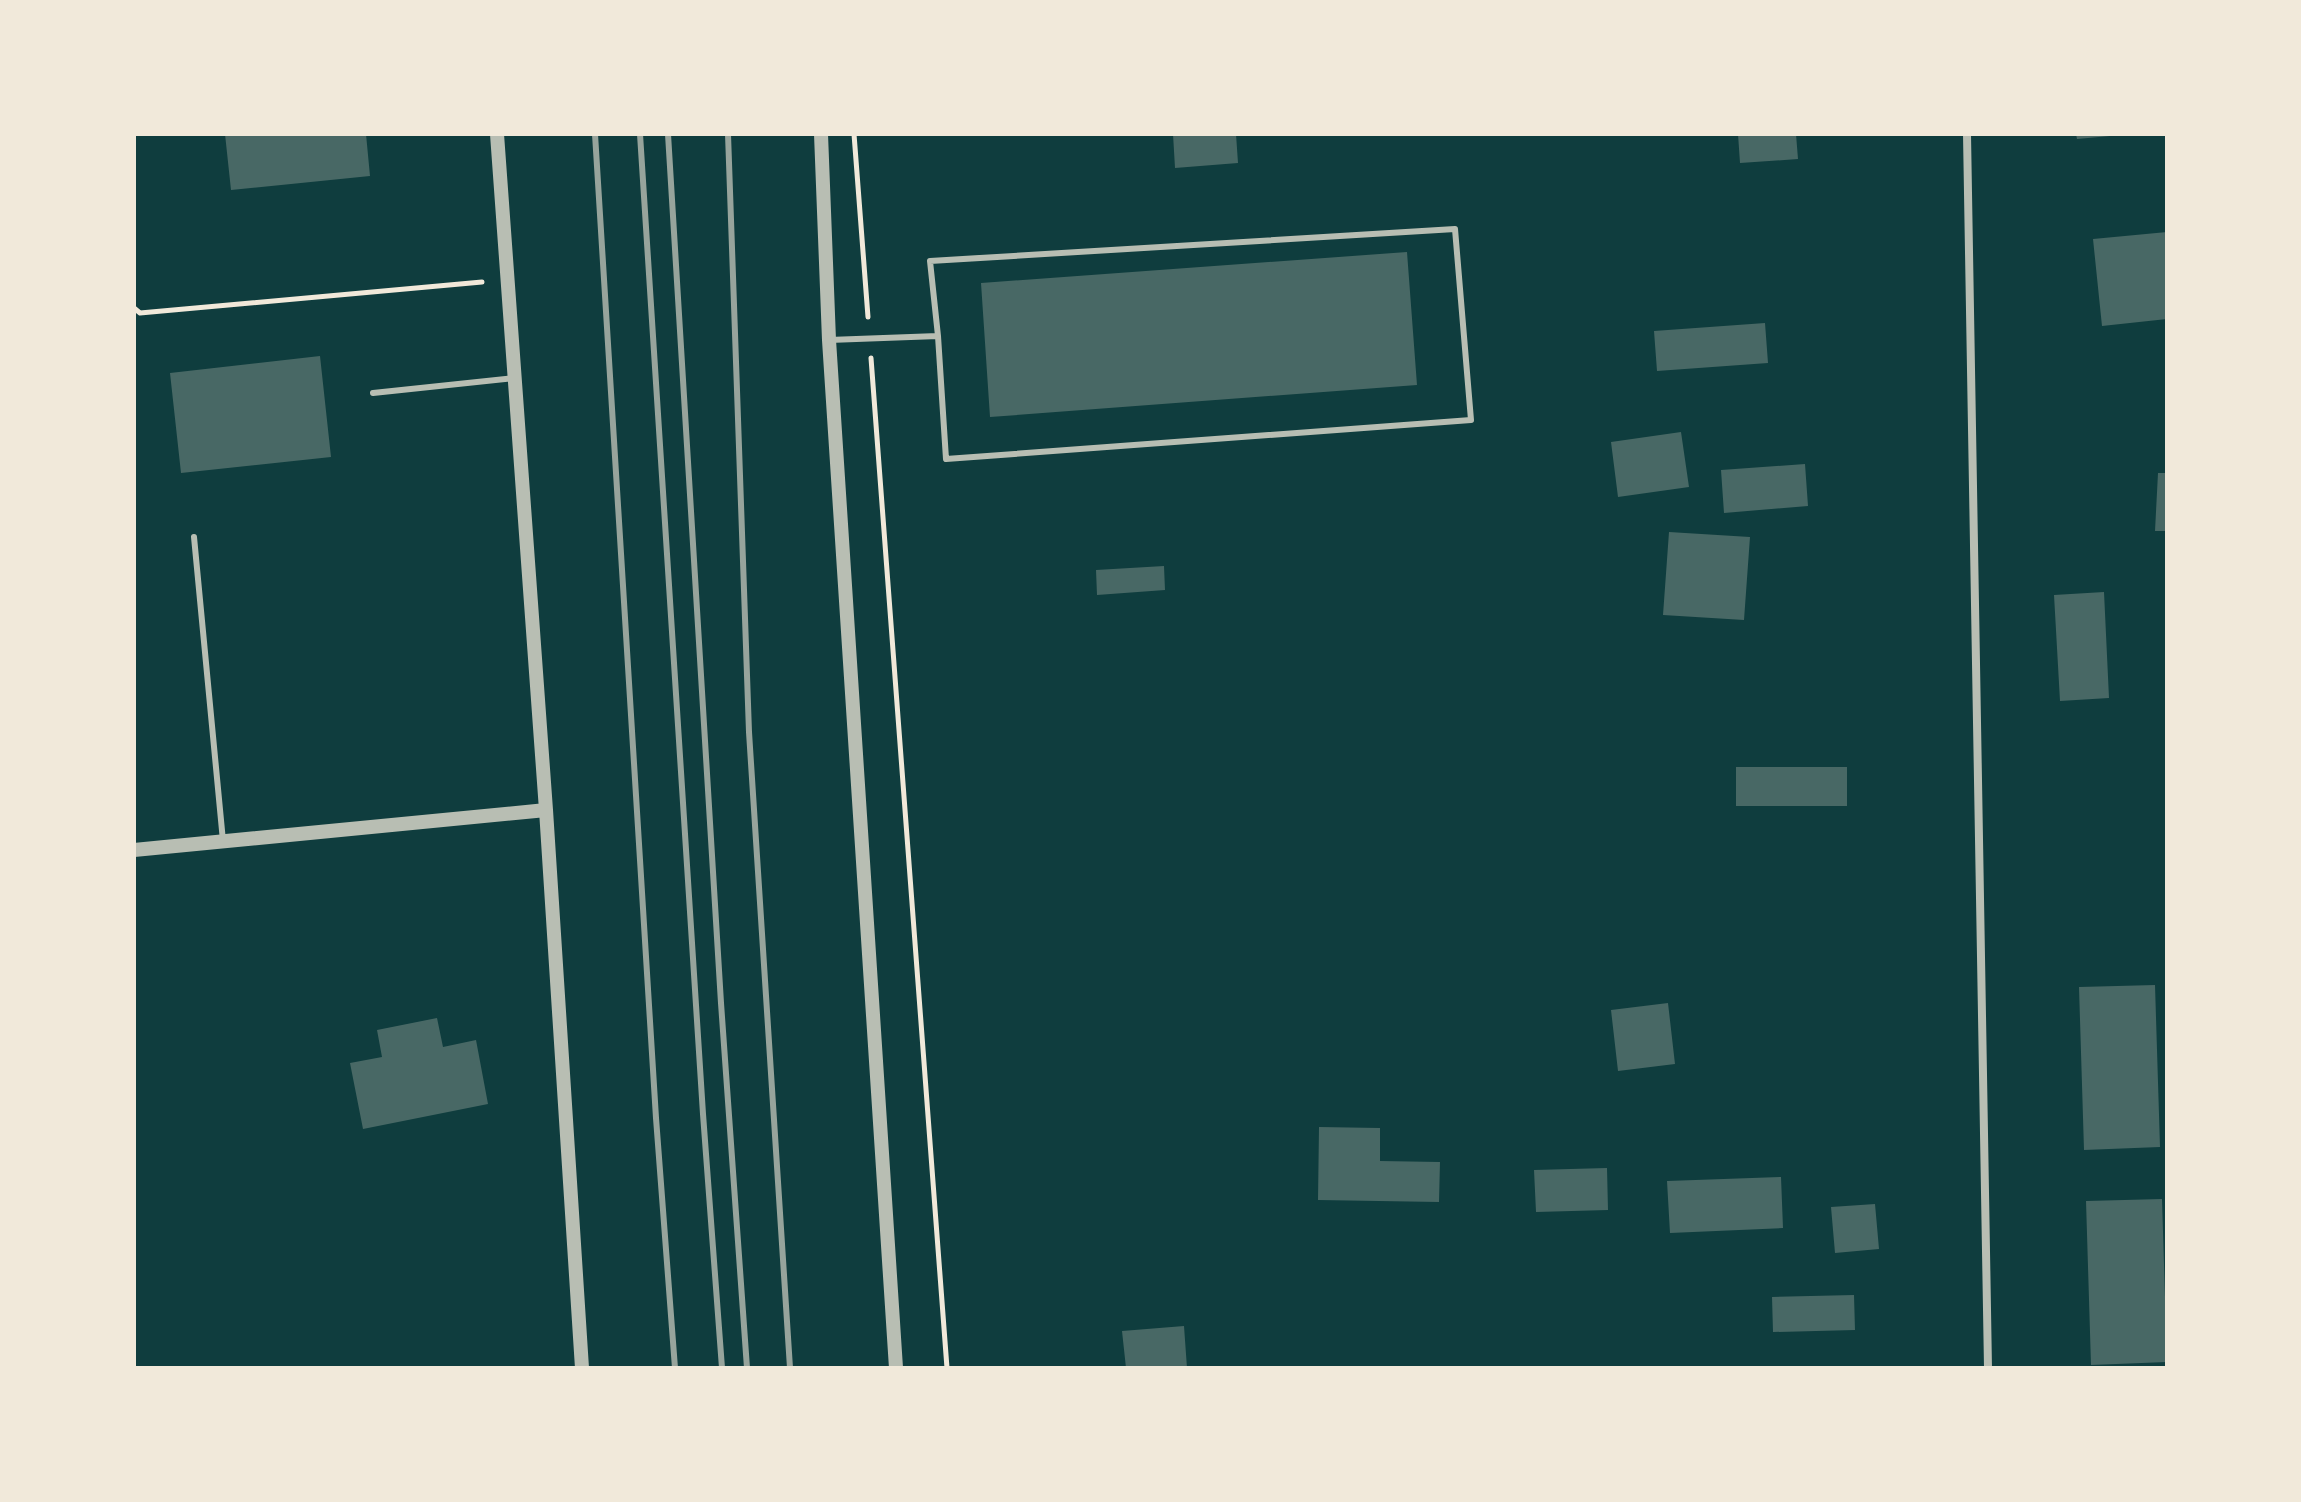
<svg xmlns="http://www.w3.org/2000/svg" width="2301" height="1502" font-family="'IBM Plex Serif',serif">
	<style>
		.building { fill: #486865 }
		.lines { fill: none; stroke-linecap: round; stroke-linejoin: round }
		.path { stroke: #f1e9da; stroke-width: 5 }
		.service { stroke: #b8beb3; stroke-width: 6 }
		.minor { stroke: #b8beb3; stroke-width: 8 }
		.tertiary { stroke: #b8beb3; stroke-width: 14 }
		.rail { stroke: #97a49c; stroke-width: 6 }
	</style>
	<rect width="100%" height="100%" fill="#0f3d3e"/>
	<path class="building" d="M225 134H366L370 176 231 190Z
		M1173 134H1236L1238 163 1175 168Z
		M1738 134H1796L1798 159 1740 163Z
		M2076 134H2110V136L2077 139Z
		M2167 232V319L2102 326 2093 239Z
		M1407 252 1417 385 990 417 981 283Z
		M1765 323 1768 363 1657 371 1654 331Z
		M320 356 331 457 181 473 170 373Z
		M1681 432 1689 487 1618 497 1611 442Z
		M1805 464 1808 506 1724 513 1721 470Z
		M2158 473H2167V531H2155Z
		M1669 532 1750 537 1744 620 1663 615Z
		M1164 566 1165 590 1097 595 1096 570Z
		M2104 592 2109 698 2060 701 2054 595Z
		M1736 767H1847V806H1736Z
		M2155 985 2160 1147 2084 1150 2079 987Z
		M1668 1003 1675 1064 1618 1071 1611 1010Z
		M437 1018 443 1047 476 1040 488 1104 363 1129 350 1063 382 1057 377 1030Z
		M1319 1127 1380 1128V1161L1440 1162 1439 1202 1318 1200Z
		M1607 1168 1608 1210 1536 1212 1534 1170Z
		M1781 1177 1783 1228 1670 1233 1667 1181Z
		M2162 1199 2167 1362 2091 1365 2086 1201Z
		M1875 1204 1879 1249 1835 1253 1831 1207Z
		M1854 1295 1855 1330 1773 1332 1772 1297Z
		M1184 1326 1187 1368H1126L1122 1331Z"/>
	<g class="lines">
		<path class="path" d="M854 134 868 317
			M134 308 140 313 482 282
			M871 358 947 1368"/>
		<path class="service" d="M829 340 938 336 946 459 1471 420 1455 229 930 261 938 336
			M373 393 514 378
			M194 537 223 841"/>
		<path class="minor" d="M1967 134 1988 1368"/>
		<path class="tertiary" d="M497 134 546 810 582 1368
			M821 134 829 340 896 1368
			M134 850 546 810"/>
		<path class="rail" d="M595 134 656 1118 675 1368
			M640 134 703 1114 722 1368
			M668 134 721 1003 747 1368
			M728 134 749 732 790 1368"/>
	</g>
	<rect width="2301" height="1502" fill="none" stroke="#f1e9da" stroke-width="272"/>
</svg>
